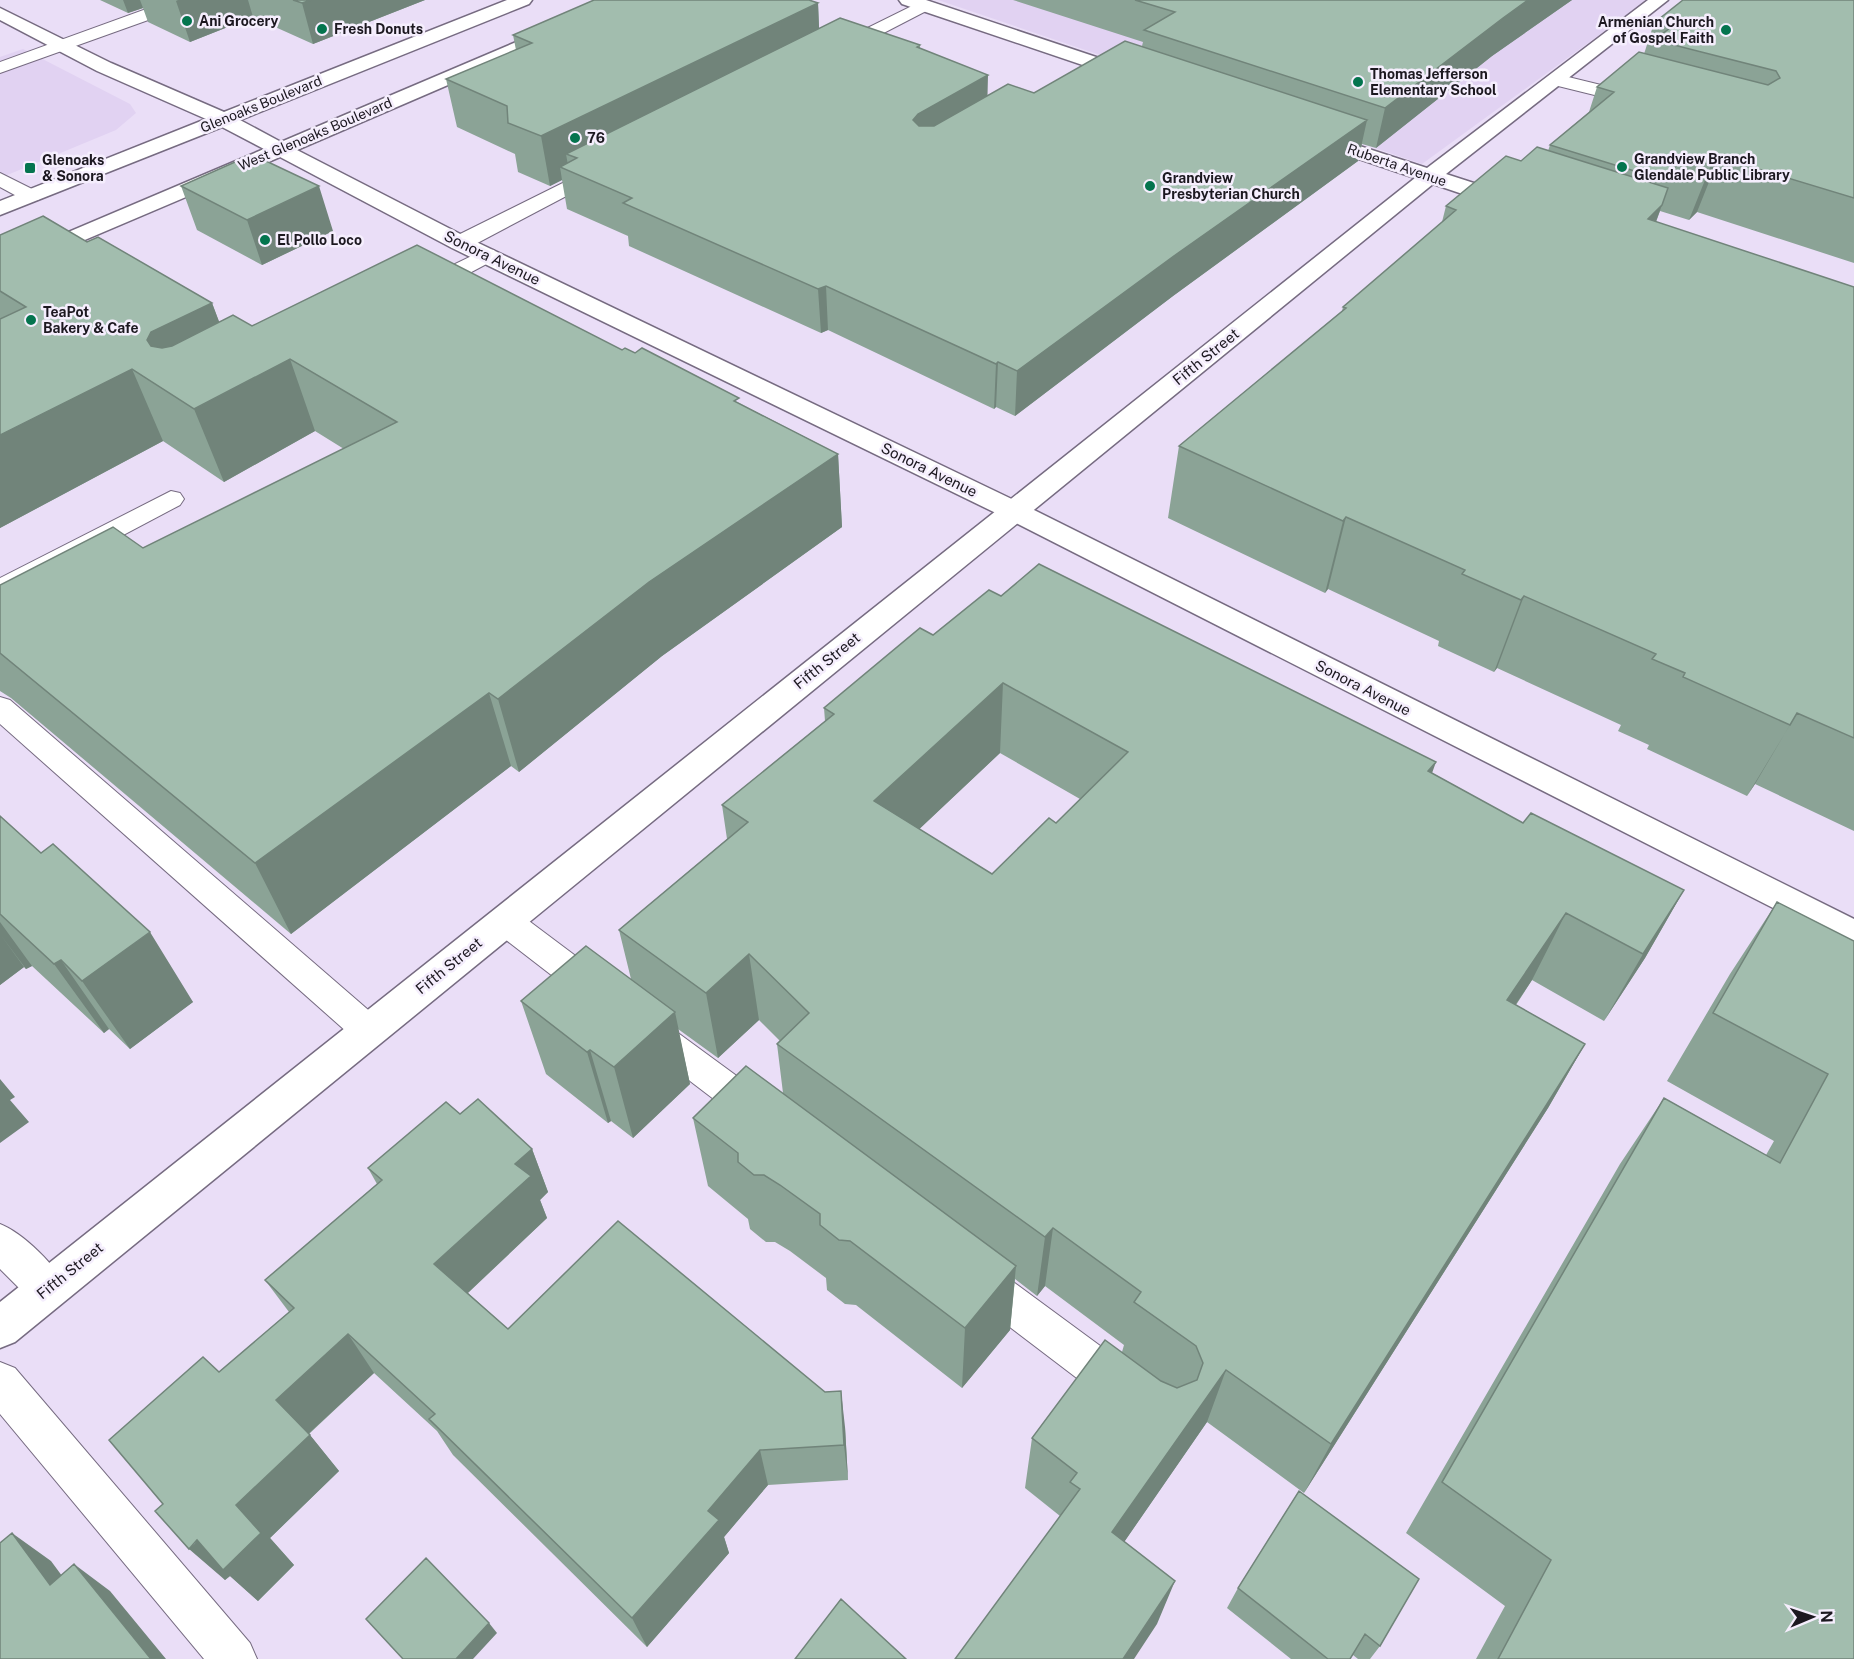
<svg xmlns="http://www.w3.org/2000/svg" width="1854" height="1659" font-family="'Public Sans',sans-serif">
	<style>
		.built { fill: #e1d2f2 }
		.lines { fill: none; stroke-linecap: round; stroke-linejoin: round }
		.lane-casing { stroke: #766b81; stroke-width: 2 }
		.street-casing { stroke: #766b81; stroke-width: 3 }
		.secondary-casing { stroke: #766b81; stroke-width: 3 }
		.lane { fill: #fff; fill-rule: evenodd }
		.street { fill: #fff; fill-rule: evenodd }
		.secondary { fill: #fff; fill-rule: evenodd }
		.wall { fill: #8ba396; fill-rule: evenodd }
		.shaded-wall { fill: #71847a }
		.building { fill: #a2bdae; stroke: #71847a; stroke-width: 1.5; fill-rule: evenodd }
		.poi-dot { fill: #04744e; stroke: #f5eefd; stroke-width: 2 }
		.labels { text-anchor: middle; stroke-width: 5; stroke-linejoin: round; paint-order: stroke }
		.far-poi-label { font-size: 14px; font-weight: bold; fill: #1c1820; stroke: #f5eefd; text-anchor: start }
		.far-street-label { font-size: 14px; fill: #1c1820; stroke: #f5eefd }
		.street-label { font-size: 15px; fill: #1c1820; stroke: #f5eefd }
	</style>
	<rect width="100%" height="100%" fill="#eadef7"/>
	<path class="built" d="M938 0H1647L1422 164Z
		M23 49 130 104 136 113 116 130 0 178V57Z"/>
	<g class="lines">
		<defs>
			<path id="lane" d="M171 0H195L193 4 0 73V62Z
				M924 0 933 5 930 9 843 54H831L828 50 831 46Z
				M1556 74 1646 96 1648 100 1639 106 1550 84 1547 80Z
				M603 163 610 165 613 169 610 173 468 248H452L449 243 452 238Z
				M0 173 38 192 41 196 38 200H24L0 187Z
				M486 249 494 250 497 255 494 260 432 293H416L413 288 416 283Z
				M171 491 180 493 184 499 180 505 10 595 0 598V578Z
				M0 697 10 700 381 1021 387 1031 381 1041 369 1046 357 1041 0 724Z
				M505 908 517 912 609 981 614 991 609 1001 597 1005 585 1001 493 930 488 921 493 912Z
				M651 1017 663 1022 771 1101 776 1112 771 1123 758 1128 745 1123 639 1042 633 1032 639 1022Z
				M0 1224C23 1233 57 1266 67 1289L61 1302 47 1308 33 1302 0 1269Z
				M979 1261 993 1267 1137 1373 1143 1387 1137 1401 1122 1407 1107 1401 965 1293 959 1280 965 1267Z
				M0 1362 15 1368 250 1643 257 1659H204L0 1414Z"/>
			<path id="street" d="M899 0H926L1138 71 1141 75 1138 79H1124L902 4Z
				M1648 0H1668L1446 174 1517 197 1520 202 1517 207H1501L1433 184 15 1342 0 1348V1302L1415 178 1312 143 1309 139 1312 135H1326L1427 168Z"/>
			<path id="secondary" d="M507 0H532L529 4 240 120 281 142 615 0H639L636 4 297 150 468 238 1024 505 1854 919V949L1004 517 452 248 280 157 0 276V261L264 149 222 127 0 215V201L206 119 97 71 0 20V8L111 63 224 112Z"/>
		</defs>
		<use href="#lane" class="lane-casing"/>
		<use href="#street" class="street-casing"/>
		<use href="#secondary" class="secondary-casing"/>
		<use href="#lane" class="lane"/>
		<use href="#street" class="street"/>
		<use href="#secondary" class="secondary"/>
	</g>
	<path class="wall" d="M100 0H425L313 44 253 17 190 42 148 22 143 8 128 13Z
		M1013 0H1572L1492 56 1376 148 1362 144 1358 161 1173 296 1015 416 996 407 994 409 828 330 821 333 629 246 628 236 567 209 562 180 550 186 518 172 515 154 457 127 446 79 516 50 513 35 818 3 819 28 920 45V48L988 96 1034 93 1142 46 1143 42Z
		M1854 0V263L1697 212 1689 220 1660 211 1656 222 1854 287V831L1755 784 1747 796 1647 749 1649 745 1618 731 1621 725 1497 668 1494 672 1438 646 1439 641 1328 589 1325 593 1168 518 1179 446 1342 311 1343 307 1442 222 1446 206 1521 161 1548 151 1550 145 1589 112 1597 87 1644 54 1654 23Z
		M181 186 333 231 262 265 197 230Z
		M0 235 87 242 212 303 219 322 252 326 622 350 739 403 838 454 842 527 662 656 519 772 511 766 291 934 11 698 0 691V585L143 548 344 449 315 431 224 482 163 441 0 528Z
		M1001 596 1432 773 1523 823 1684 890 1645 958 1604 1021 1532 980 1516 1005 1585 1044 1548 1108 1304 1493 1207 1422 1124 1542 1157 1624 1060 1516 1025 1488 1032 1438 1122 1352 1124 1345 1045 1286 1037 1296 1015 1279 1010 1330 962 1388 856 1305 845 1304 827 1290 826 1278 790 1251 775 1242H766L750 1229 748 1219 708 1186 693 1118 783 1093 777 1044 780 1041 759 1020 718 1058 678 1029 690 1084 633 1138 611 1121 608 1123 546 1074 521 1001 631 979 619 930 727 839 722 805 825 721 824 708 933 635ZM1000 753 1080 799 1056 823 992 874 919 829Z
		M0 816 193 1002 130 1049 109 1029 104 1033 32 966 26 969 24 967 0 985Z
		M1777 902 1854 941V1659H1476L1505 1606 1406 1533 1620 1164 1664 1098 1766 1155 1774 1141 1667 1081 1730 974Z
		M460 1114 532 1149 548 1192 540 1200 547 1218 468 1293 508 1329 845 1427 848 1480 768 1485 724 1537 729 1553 647 1647 453 1455 437 1431 374 1373 309 1434 339 1471 270 1538 294 1565 258 1601 230 1576 225 1580 163 1504 219 1372 289 1312 265 1280 377 1184 368 1168Z
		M1299 1491 1380 1646 1370 1659H1358L1353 1655 1350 1659H1291L1227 1608 1238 1588Z"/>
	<path class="shaded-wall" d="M123 0H140L143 8 128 13Z
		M178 0H248L253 17 190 42 176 1Z
		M311 0H425L313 44 302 3Z
		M1528 0H1572L1492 56 1376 148 1385 108 1503 18Z
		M818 3 820 50 577 158 566 154 569 171 560 167 562 180 550 186 541 136Z
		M988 75 987 116 914 162 913 120 918 114Z
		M1367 120 1358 161 1173 296 1015 416 1017 371 1178 253Z
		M1719 157 1697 212 1689 220 1711 165Z
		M319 186 333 231 262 265 247 220Z
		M1662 205 1637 273 1648 219Z
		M826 286 828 330 821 333 818 289Z
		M212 303 239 374 184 403 147 340 151 332Z
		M290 359 315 431 224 482 194 409Z
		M998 362 996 407 994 409 996 364Z
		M132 369 163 441 0 528V435Z
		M838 454 842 527 662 656 519 772 498 699 649 582Z
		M1346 517 1328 589 1325 593 1343 521Z
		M1524 596 1497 668 1494 672 1521 600Z
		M1003 683 1000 753 876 870 874 801Z
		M489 693 511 766 291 934 255 863Z
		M1797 713 1755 784 1747 796 1790 725Z
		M1436 762 1411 832 1428 771Z
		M1684 890 1645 958 1604 1021 1643 954Z
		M1566 913 1532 980 1475 1065 1507 1000Z
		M0 922 32 966 26 969 0 934Z
		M150 932 193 1002 130 1049 82 981Z
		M0 934 24 967 0 985Z
		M749 954 759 1020 718 1058 706 993Z
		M61 960 109 1029 104 1033 54 964Z
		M675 1012 690 1084 633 1138 614 1067Z
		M1585 1044 1548 1108 1304 1493 1331 1444Z
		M590 1050 611 1121 608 1123 587 1052Z
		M0 1079 15 1097 10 1100 29 1122 0 1143Z
		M532 1149 548 1192 540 1200 547 1218 456 1304 434 1264 515 1164Z
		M1053 1228 1045 1286 1037 1296 1045 1237Z
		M1016 1266 1010 1330 962 1388 965 1328Z
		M348 1334 374 1373 306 1436 276 1400Z
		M1226 1370 1207 1422 1100 1577 1112 1532Z
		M841 1391 845 1427 848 1480 844 1445Z
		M310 1435 339 1471 270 1538 294 1565 258 1601 230 1576 225 1580 189 1549Z
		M760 1450 768 1485 724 1537 729 1553 647 1647 632 1618 708 1511Z
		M12 1533 51 1561 88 1611 50 1585Z
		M74 1564 110 1591 166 1659H151Z
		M1175 1581 1157 1624 1134 1659H1123Z
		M489 1623 497 1633 473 1659H456Z"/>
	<path class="building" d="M293 0H311L302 3Z
		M594 0H809L818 3 541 136 508 123 507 106 446 79 532 43 513 35Z
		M1135 0H1528L1503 18 1385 108 1144 30 1175 12Z
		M1683 0H1854V198L1719 157 1711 165 1679 155 1670 182 1550 145 1614 92 1597 87 1639 52 1768 85 1780 78 1776 71 1654 40 1670 28 1654 23Z
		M840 18 920 45 917 47 988 75 918 114 913 120 919 126H934L1008 84 1034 93 1125 41 1367 120 1178 253 1017 371 998 362 996 364 826 286 818 289 623 203 632 198 560 167 577 158 566 154Z
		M1537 147 1668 188 1662 205 1648 219 1854 287V738L1797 713 1790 725 1683 677 1685 673 1652 659 1656 654 1524 596 1521 600 1462 574 1465 570 1346 517 1343 521 1179 446 1346 308 1343 307 1456 210 1446 206 1506 156 1521 161Z
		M266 161 319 186 247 220 181 186 235 162Z
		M43 216 87 242 98 237 212 303 151 332 147 340 151 346 162 348 172 346 233 315 252 326 417 245 622 350 625 348 635 353 642 348 739 398 734 401 838 454 649 582 498 699 489 693 255 863 0 653V585L113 527 143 548 397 422 290 359 194 409 132 369 0 435V319L26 307 0 291V235Z
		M1039 564 1436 762 1428 771 1523 823 1531 813 1684 890 1643 954 1566 913 1507 1000 1585 1044 1331 1444 1226 1370 1112 1532 1175 1581 1123 1659H955L1080 1489 1070 1482 1077 1473 1032 1438 1105 1340 1161 1381 1177 1388 1197 1380 1203 1363 1196 1346 1134 1302 1141 1292 1053 1228 1045 1237 777 1044 809 1013 749 954 706 993 619 930 748 822 722 805 834 714 824 708 920 628 933 635 989 590 1001 596ZM1003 683 1128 752 1056 823 1049 818 992 874 874 801Z
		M0 816 41 853 53 844 150 932 82 981 61 960 54 964 0 914Z
		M1777 902 1854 941V1659H1498L1551 1560 1442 1482 1664 1098 1780 1163 1828 1074 1713 1013Z
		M586 946 675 1012 614 1067 590 1050 587 1052 521 1001Z
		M746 1066 1016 1266 965 1328 850 1241 839 1240 820 1225V1214L780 1185 764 1175H754L738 1162V1153L693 1118Z
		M478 1099 532 1149 515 1164 531 1176 434 1264 508 1329 618 1221 825 1392 841 1391 844 1445 760 1450 708 1511 719 1520 632 1618 429 1419 435 1414 348 1334 276 1400 310 1435 236 1505 261 1533 223 1570 197 1540 189 1549 155 1511 163 1504 109 1440 203 1357 219 1372 294 1308 265 1280 382 1180 368 1168 446 1102 460 1114Z
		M1299 1491 1419 1579 1380 1646 1365 1634 1350 1659H1328L1238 1588Z
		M12 1533 50 1585 74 1564 151 1659H0V1543Z
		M426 1558 489 1623 456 1659H403L366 1619Z
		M841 1599 906 1659H795Z"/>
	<g class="poi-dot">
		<circle cx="187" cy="21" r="6"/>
		<circle cx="322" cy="29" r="6"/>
		<circle cx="1726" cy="30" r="6"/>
		<circle cx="1358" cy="82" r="6"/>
		<circle cx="575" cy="138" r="6"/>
		<circle cx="1622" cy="167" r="6"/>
		<rect x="24" y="162" width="12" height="12" rx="3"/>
		<circle cx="1150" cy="186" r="6"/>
		<circle cx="265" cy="240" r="6"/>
		<circle cx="31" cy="320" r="6"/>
	</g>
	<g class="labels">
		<g class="far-poi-label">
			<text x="199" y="26">Ani Grocery</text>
			<text x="1714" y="27" text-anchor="end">Armenian Church<tspan x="1714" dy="16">of Gospel Faith</tspan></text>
			<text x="334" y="34">Fresh Donuts</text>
			<text x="1370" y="79">Thomas Jefferson<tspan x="1370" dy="16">Elementary School</tspan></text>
			<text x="587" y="143">76</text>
			<text x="1634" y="164">Grandview Branch<tspan x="1634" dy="16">Glendale Public Library</tspan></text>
			<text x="42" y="165">Glenoaks<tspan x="42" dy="16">&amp; Sonora</tspan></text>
			<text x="1162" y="183">Grandview<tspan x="1162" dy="16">Presbyterian Church</tspan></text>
			<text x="277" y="245">El Pollo Loco</text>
			<text x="43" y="317">TeaPot<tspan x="43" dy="16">Bakery &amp; Cafe</tspan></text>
		</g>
		<g class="far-street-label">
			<text transform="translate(261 104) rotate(-22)" y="5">Glenoaks Boulevard</text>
			<text transform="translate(315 134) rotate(-23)" y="5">West Glenoaks Boulevard</text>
			<text transform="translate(1397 165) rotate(19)" y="5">Ruberta Avenue</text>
		</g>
		<g class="street-label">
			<text transform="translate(492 258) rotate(26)" y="5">Sonora Avenue</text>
			<text transform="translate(1206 357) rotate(-39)" y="5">Fifth Street</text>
			<text transform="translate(929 470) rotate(26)" y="5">Sonora Avenue</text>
			<text transform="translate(827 661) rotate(-39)" y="5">Fifth Street</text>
			<text transform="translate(1363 688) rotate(27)" y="5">Sonora Avenue</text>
			<text transform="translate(449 966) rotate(-39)" y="5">Fifth Street</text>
			<text transform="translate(70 1271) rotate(-39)" y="5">Fifth Street</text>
		</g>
	</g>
	<g transform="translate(1812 1617) rotate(88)" stroke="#f5eefd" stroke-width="4.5" paint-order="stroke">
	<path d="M0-4.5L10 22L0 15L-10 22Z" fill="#1c1820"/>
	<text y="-9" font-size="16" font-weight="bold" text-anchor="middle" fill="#1c1820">N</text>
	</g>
</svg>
